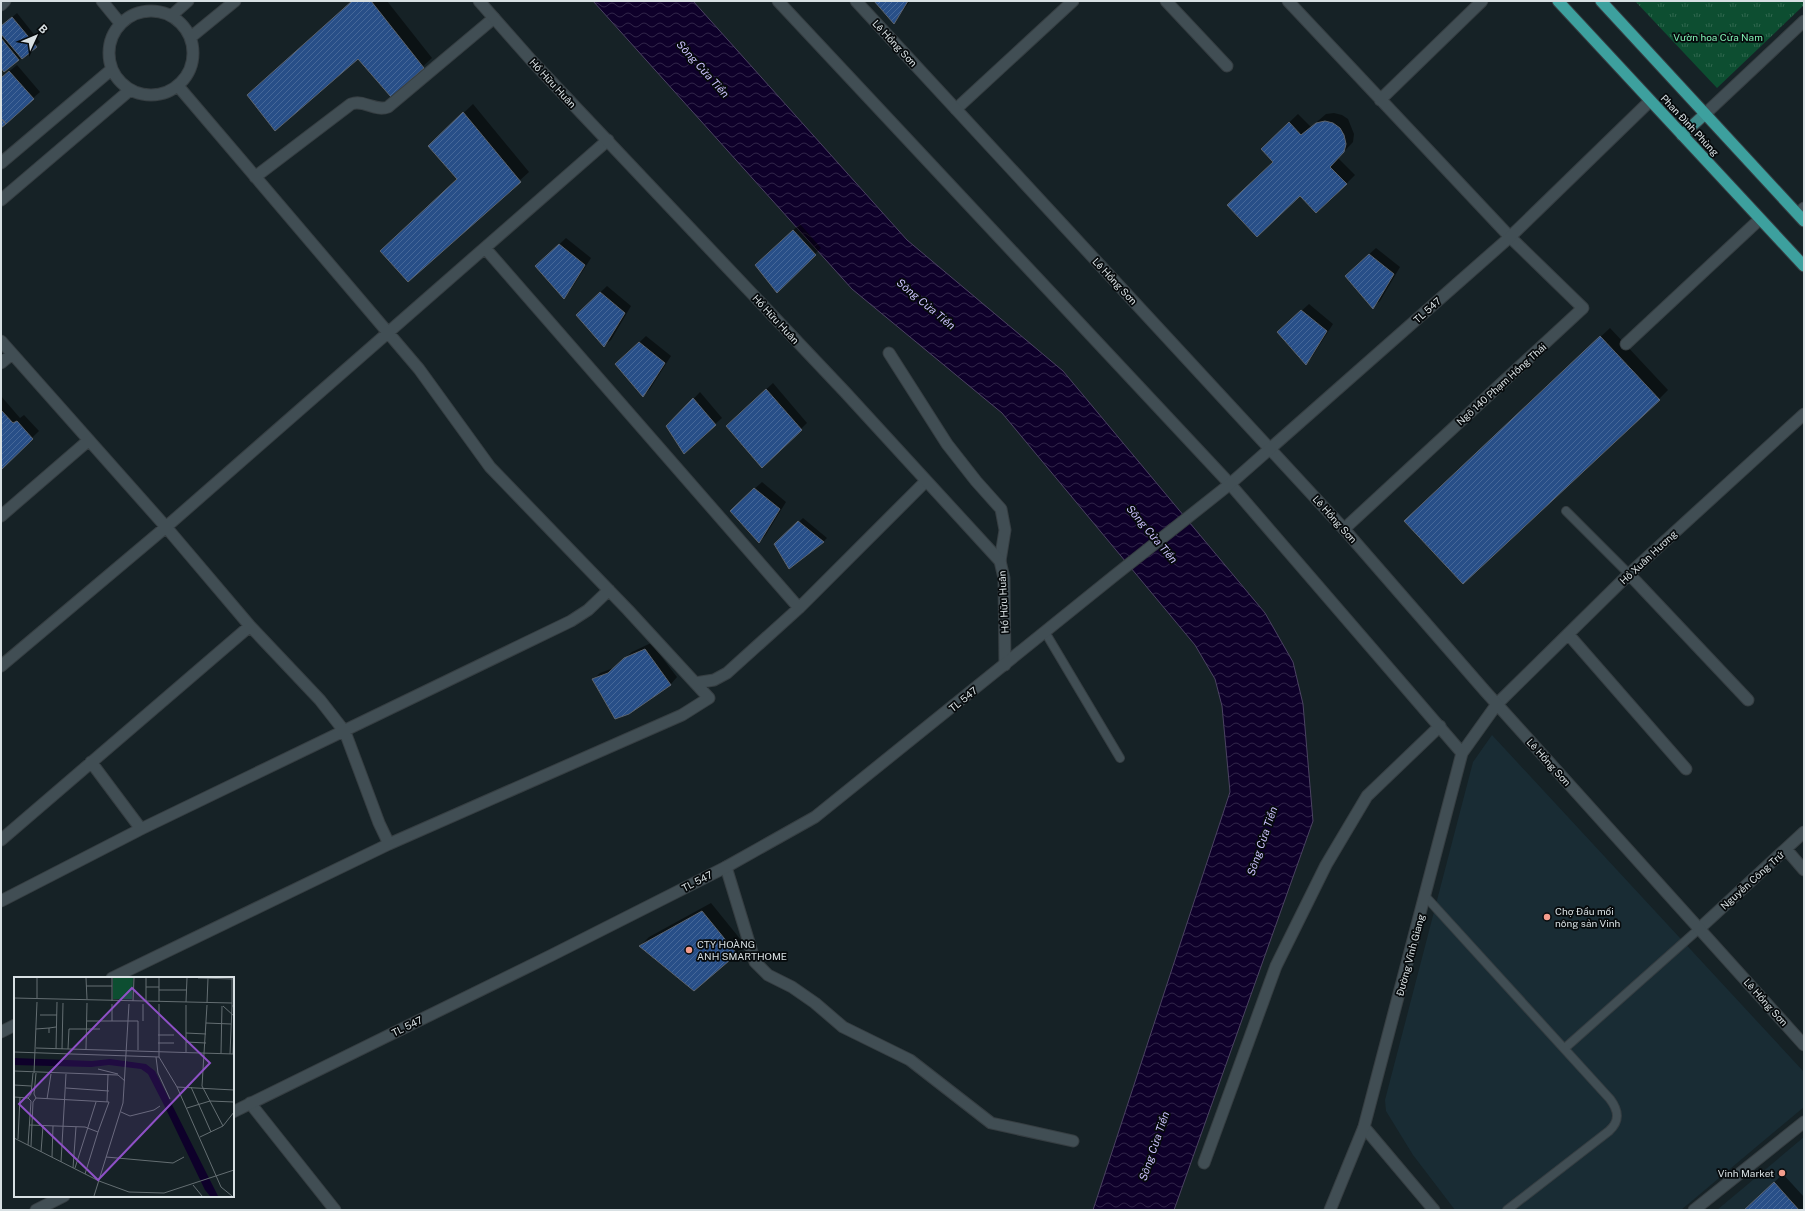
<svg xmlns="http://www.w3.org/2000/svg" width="1805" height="1211" font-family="'Public Sans',sans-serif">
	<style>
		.built { fill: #192c34 }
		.grass { fill: url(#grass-tufts) }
		.water { fill: url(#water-waves); stroke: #4b4362 }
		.shadow { fill: #0007 }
		.building { fill: url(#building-hatch); stroke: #5d646e }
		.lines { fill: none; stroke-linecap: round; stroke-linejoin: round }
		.service-casing { stroke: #363e42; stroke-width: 10 }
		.minor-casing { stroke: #363e42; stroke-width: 13 }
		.tertiary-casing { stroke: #363e42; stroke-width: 13 }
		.secondary-casing { stroke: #363e42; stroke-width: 13 }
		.primary-casing { stroke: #363e42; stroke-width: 13 }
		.trunk-casing { stroke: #363e42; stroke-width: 13 }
		.service { stroke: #414e54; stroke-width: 8 }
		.minor { stroke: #414e54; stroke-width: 11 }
		.tertiary { stroke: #414e54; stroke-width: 11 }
		.secondary { stroke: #414e54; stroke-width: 11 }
		.primary { stroke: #3e8b8b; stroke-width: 11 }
		.trunk { stroke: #3da09e; stroke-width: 11 }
		.poi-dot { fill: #f49d8d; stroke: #060a0c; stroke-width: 1.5 }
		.labels { text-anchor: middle; stroke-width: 3.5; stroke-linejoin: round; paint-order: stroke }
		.park-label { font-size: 10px; fill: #81f2b5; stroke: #060a0c }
		.street-label { font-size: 10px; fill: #d8e0e3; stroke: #060a0c }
		.poi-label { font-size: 10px; fill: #d8e0e3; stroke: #060a0c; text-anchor: start }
		.water-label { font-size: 11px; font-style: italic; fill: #cbc2fd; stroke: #060a0c }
		.inset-road { fill: none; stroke: #646e72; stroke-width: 1 }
		.view { fill: #8e50c6; fill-opacity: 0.15; stroke: #8e50c6; stroke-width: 2 }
		.inset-edge { fill: none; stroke: #d8e0e3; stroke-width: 2 }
	</style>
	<defs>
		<pattern id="grass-tufts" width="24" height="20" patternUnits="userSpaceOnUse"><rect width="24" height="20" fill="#0d4e31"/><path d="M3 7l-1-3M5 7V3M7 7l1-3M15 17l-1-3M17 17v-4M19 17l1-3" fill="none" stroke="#30674f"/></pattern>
		<pattern id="water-waves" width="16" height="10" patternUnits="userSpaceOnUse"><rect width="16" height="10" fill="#0e002a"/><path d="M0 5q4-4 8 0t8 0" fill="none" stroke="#302549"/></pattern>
		<pattern id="building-hatch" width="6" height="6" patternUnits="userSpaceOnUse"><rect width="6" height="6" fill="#284f88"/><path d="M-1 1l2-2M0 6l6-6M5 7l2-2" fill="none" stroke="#466899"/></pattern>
	</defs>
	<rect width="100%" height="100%" fill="#162226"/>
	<path class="built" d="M1492 735 1804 1072V1107L1681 1210H1455L1413 1155 1386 1111 1385 1100 1473 762Z
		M1804 1137V1210H1717Z"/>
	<path class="grass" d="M1635 1H1804V5L1717 88Z"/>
	<path class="water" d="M593 1H693L907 240 1063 371 1265 613 1293 662 1303 704 1313 821 1174 1210H1093L1230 792 1222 706 1215 679 1195 645 1002 413 852 289Z"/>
	<path class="shadow" d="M352 1H387L432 58 392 95 358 57 257 86Z
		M875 1H910L894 23Z
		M17 13 40 42 5 71 1 67V27Z
		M17 65 40 92 1 126V78Z
		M473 104 529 172 408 281 458 179 429 146Z
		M1334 113 1342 115 1348 119 1354 134 1353 142 1338 158 1355 175 1346 184 1274 162 1271 140 1298 114 1311 127 1326 114Z
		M800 224 821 248 777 291 763 258Z
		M566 238 591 258 570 291 564 298 543 260Z
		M1376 248 1400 267 1380 301 1373 307 1353 269Z
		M607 286 631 306 611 340 604 346 584 308Z
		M1309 304 1333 324 1312 357 1306 363 1285 326Z
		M1610 328 1668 390 1659 399 1414 512Z
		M646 336 671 356 650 389 643 396 623 358Z
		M773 383 807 423 762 467 734 419Z
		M700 392 722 418 715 424 668 426Z
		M1 396 20 418 24 415 39 431 1 468Z
		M762 482 786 502 765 536 759 542 738 504Z
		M803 518 827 538 823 542 776 544Z
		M651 643 677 677 671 684 629 713 594 679 600 673 616 667 632 652Z
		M711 903 745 945 736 953 640 946 649 937Z
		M1783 1174 1804 1197V1210H1745Z"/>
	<path class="building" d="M352 1H371L424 68 391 97 358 59 275 131 247 95Z
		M874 1H908L894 24Z
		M12 17 37 47 22 59 1 34V26Z
		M1 38 19 60 4 72 1 68Z
		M9 71 34 99 6 124 1 118V78Z
		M463 112 521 182 408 282 380 251 457 179 428 146Z
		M1 118 6 124 1 128Z
		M1325 121 1333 123 1340 128 1344 135 1346 144 1344 152 1330 167 1347 184 1316 213 1300 196 1257 237 1227 205 1273 162 1261 149 1289 122 1301 135 1316 123Z
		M793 230 816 255 777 293 755 265Z
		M559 244 585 265 564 299 535 266Z
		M1369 254 1394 274 1373 309 1345 276Z
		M600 292 625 313 604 347 576 315Z
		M1301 310 1327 331 1306 365 1277 332Z
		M1600 336 1660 400 1463 584 1404 521Z
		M639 342 665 363 643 397 615 364Z
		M766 389 802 430 762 468 726 426Z
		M693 398 716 425 684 454 666 426Z
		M1 410 13 423 17 421 33 439 1 470Z
		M754 488 780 509 759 543 730 511Z
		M798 521 824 542 789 569 774 544Z
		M645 649 671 685 629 714 615 719 592 679 608 673 624 658Z
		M702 911 737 954 694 991 639 946Z
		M1774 1182 1799 1210H1744Z"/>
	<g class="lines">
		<defs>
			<path id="service" d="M1566 511 1629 574
				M1045 632 1120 758
				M1426 897 1610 1099C1619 1111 1620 1121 1609 1131L1507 1210
				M1565 1048 1700 928"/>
			<path id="minor" d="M102 1 120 23
				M1166 1 1227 66
				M1288 1 1510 237 1583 308 1344 529
				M1 5 5 1
				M109 53a42 42 0 1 1 84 0a42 42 0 1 1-84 0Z
				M171 16 188 1
				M191 37 235 1
				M1380 100 1482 1
				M956 109 1073 1
				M1705 114 1804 21
				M1 163 112 69
				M255 177 351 104C364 99 375 112 388 107L494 18
				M1 200 130 90
				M1798 214 1804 208
				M485 248 799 608
				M1 341 166 527 250 626 320 700 345 732 379 823 389 844 682 715 709 698 628 610 490 467 419 369 178 86
				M1626 344 1760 219
				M889 353 947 444 976 481 1001 509 1005 530 1000 561
				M1 363 12 354
				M1 516 89 440
				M1629 574 1748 700
				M1568 634 1686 769
				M1 666 166 527 608 140
				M695 683 714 680 727 673 799 608 926 481
				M1497 704 1629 574 1804 414
				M91 762 141 829
				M1 840 250 626
				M1786 849 1804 870
				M726 867 755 962 768 975 792 987 815 1003 843 1027 910 1060 991 1123 1073 1141
				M1 901 141 829 571 621 588 610 609 590
				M1700 928 1804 832
				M112 978 389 844
				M1 1032 15 1025
				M250 1103 335 1210
				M1364 1127 1434 1210
				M1204 1163 1276 966 1326 865 1367 796 1440 726
				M1694 1210 1804 1122"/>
			<path id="tertiary" d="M479 1 532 61 845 392 1000 561 1004 578 1005 665
				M778 1 1230 484 1462 753
				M856 1 1344 529 1485 691 1804 1045
				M1330 1210 1364 1127 1462 753 1497 704"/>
			<path id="secondary" d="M233 1112 552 955 726 867 815 817 1114 576 1230 484 1510 237 1650 101
				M36 1210 64 1196"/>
			<path id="primary" d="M1682 135 1705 114"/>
			<path id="trunk" d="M1558 1 1804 266
				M1601 1 1804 221"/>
		</defs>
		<use href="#service" class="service-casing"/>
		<use href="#minor" class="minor-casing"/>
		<use href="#tertiary" class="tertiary-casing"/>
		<use href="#secondary" class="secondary-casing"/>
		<use href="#primary" class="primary-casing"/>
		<use href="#trunk" class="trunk-casing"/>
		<use href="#service" class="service"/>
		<use href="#minor" class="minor"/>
		<use href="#tertiary" class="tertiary"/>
		<use href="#secondary" class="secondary"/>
		<use href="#primary" class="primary"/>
		<use href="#trunk" class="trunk"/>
	</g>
	<g class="poi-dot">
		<circle cx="1547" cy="917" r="4"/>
		<circle cx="689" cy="950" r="4"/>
		<circle cx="1782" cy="1173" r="4"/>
	</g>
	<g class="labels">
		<g class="park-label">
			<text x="1718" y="41">Vườn hoa Cửa Nam</text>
		</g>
		<g class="street-label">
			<text transform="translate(895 43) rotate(47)" y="4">Lê Hồng Sơn</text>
			<text transform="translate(553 83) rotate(47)" y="4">Hồ Hữu Huân</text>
			<text transform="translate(1690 125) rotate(47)" y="4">Phan Đình Phùng</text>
			<text transform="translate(1115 281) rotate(47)" y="4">Lê Hồng Sơn</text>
			<text transform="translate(1427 310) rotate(-42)" y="4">TL 547</text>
			<text transform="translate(776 319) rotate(47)" y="4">Hồ Hữu Huân</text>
			<text transform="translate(1501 384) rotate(-42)" y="4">Ngõ 140 Phạm Hồng Thái</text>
			<text transform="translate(1335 519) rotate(48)" y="4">Lê Hồng Sơn</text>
			<text transform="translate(1648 557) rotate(-43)" y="4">Hồ Xuân Hương</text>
			<text transform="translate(1003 602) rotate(-93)" y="4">Hồ Hữu Huân</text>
			<text transform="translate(963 699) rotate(-39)" y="4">TL 547</text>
			<text transform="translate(1549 762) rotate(48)" y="4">Lê Hồng Sơn</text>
			<text transform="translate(1752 880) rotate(-42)" y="4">Nguyễn Công Trứ</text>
			<text transform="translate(697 881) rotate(-27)" y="4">TL 547</text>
			<text transform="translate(1410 955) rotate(-75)" y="4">Đường Vĩnh Giang</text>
			<text transform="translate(1766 1002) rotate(48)" y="4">Lê Hồng Sơn</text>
			<text transform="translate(407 1026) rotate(-26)" y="4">TL 547</text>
		</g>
		<g class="poi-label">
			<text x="1555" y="915">Chợ Đầu mối<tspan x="1555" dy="12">nông sản Vinh</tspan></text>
			<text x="697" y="948">CTY HOÀNG<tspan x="697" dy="12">ANH SMARTHOME</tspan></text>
			<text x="1774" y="1177" text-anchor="end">Vinh Market</text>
		</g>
		<g class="water-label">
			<text transform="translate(703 69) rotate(48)" y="4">Sông Cửa Tiền</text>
			<text transform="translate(926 304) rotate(40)" y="4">Sông Cửa Tiền</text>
			<text transform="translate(1152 534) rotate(50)" y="4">Sông Cửa Tiền</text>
			<text transform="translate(1262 841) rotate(-71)" y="4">Sông Cửa Tiền</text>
			<text transform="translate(1154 1146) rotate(-71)" y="4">Sông Cửa Tiền</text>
		</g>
	</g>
	<g transform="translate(14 977)">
		<rect width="220" height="220" fill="#162226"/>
		<path d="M99 1H119L118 22H99Z" fill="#0d4e31"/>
		<path d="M0 81 78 84 96 82 132 87 141 94 204 219H196L191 213 150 128 134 97 127 92 95 88 77 90 0 88Z" fill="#0e002a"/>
		<path class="inset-road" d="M72 1 73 22M184 1 220 2M218 1V29H220M72 9H98M132 10H145M145 13H172M0 21 218 26M23 21V1M98 24V1M119 24 120 1M132 24V1M145 24V1M172 25 173 1M193 26 194 1M145 27V80L163 110 207 210 218 219M193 28 188 109 209 149M209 29 220 39M26 38H43M73 44H124V73M98 44V27M129 44V27M192 46 217 47M22 52 35 51M35 56V51L42 50M172 56 192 57M144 58H160M172 65 192 66M144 66H160M22 71 220 77M42 72 43 25M48 72 49 26M54 72 55 52H86M72 72 73 26M0 75 145 80M172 75V28M207 76 208 29M216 77 218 29M219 77 220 50M142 80 144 96 156 122M84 92 104 97M0 94 104 98 111 104M20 96 23 25M0 108 17 109M163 110 220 113M177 110 197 155M52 111 95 114M0 120 14 121M33 122 37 97M93 125 94 97M173 131 196 124 220 125M107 135 116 139 140 133 146 129M15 148 71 150 84 155 95 125 22 121M186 160 209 149 220 135M0 161 85 204 115 215 150 216 220 193M4 162 6 120M14 168 17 124 14 121 17 117 19 96M17 169 19 125 22 121 20 117 22 96M27 175 29 149M38 180 39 149M92 180 159 186 170 180M47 185 52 97M59 191 62 150M61 191 82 125M71 197 84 155M179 208 188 219M80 219 109 126 115 27"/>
		<path class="view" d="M118 11 196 86 84 203 5 127Z"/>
		<rect width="220" height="220" class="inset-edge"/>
	</g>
	<rect width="1805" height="1211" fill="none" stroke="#d8e0e3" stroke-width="4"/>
	<g transform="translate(36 36) rotate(46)" stroke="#060a0c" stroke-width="3" paint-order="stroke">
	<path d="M0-3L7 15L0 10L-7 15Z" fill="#d8e0e3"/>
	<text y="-6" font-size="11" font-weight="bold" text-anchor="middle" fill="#d8e0e3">B</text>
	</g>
</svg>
